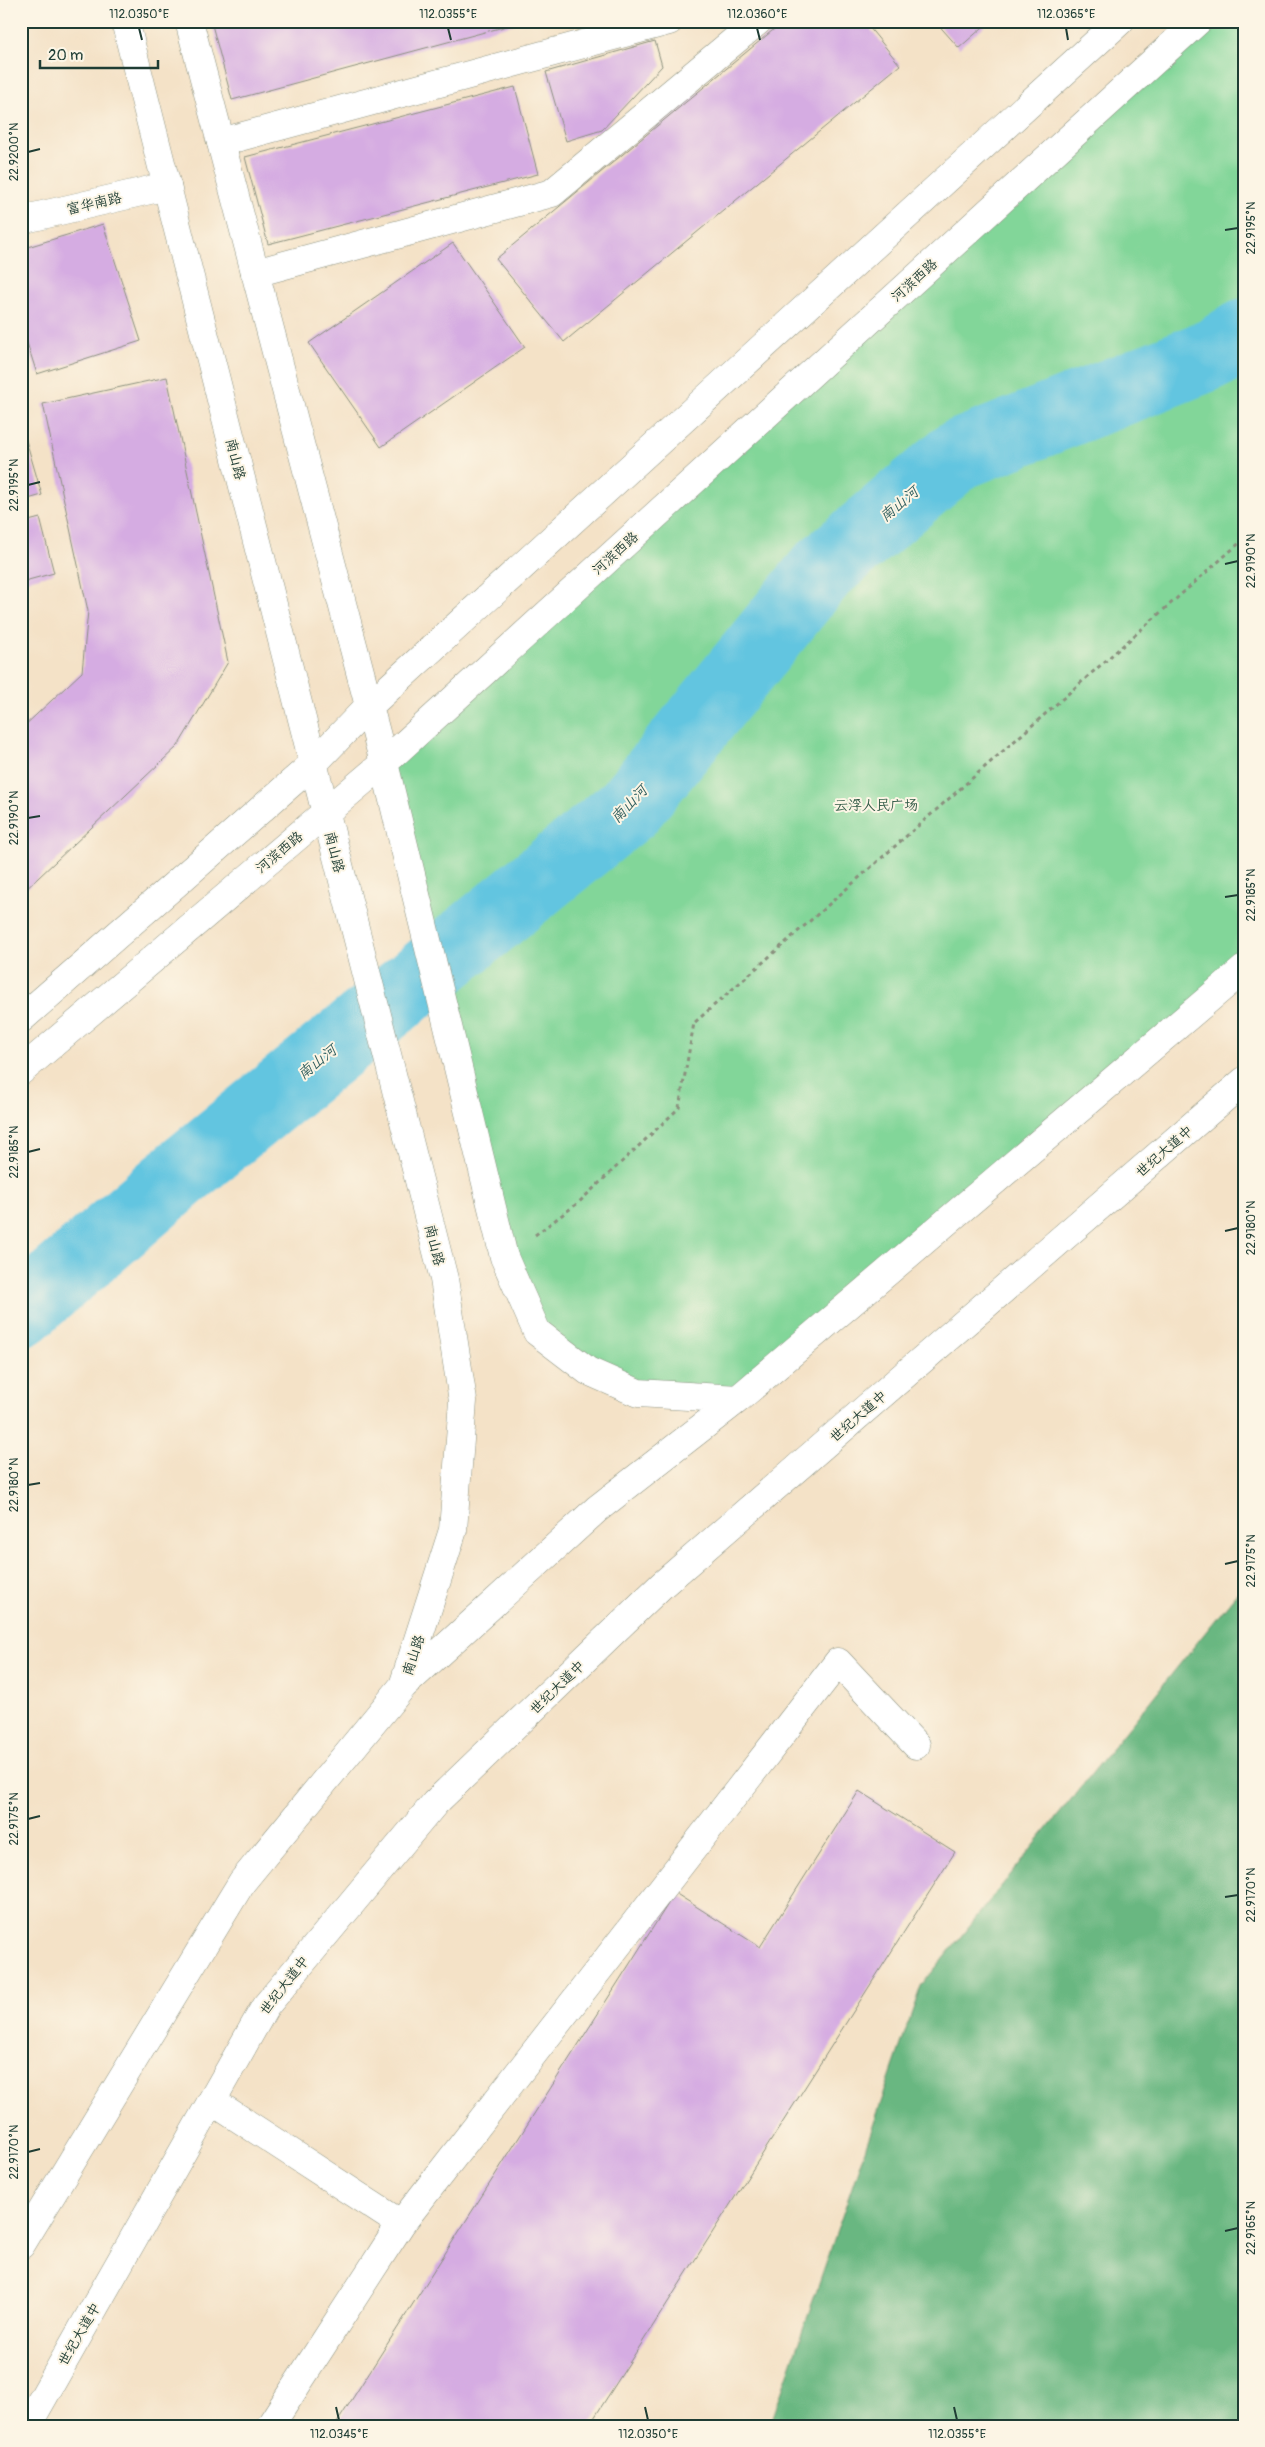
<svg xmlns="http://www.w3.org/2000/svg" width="1265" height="2447" font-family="Pangolin,'LXGW WenKai TC',sans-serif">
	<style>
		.green { fill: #82d699; stroke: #508a66 }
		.forest { fill: #69b781; stroke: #447a5a }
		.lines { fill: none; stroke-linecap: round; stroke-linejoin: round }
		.river { stroke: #62c5e0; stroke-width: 71 }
		.building { fill: #d5ace2 }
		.minor-casing { stroke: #8a907e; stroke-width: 29 }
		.major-casing { stroke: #8a907e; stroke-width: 29 }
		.path { stroke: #8a907e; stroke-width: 3; stroke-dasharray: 4 4; stroke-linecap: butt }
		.minor { stroke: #fff; stroke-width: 28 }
		.major { stroke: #fff; stroke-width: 28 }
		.ticks { fill: none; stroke: #1f3d34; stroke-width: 2 }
		.labels { text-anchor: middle; stroke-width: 4; stroke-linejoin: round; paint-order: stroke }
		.street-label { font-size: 14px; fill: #1f3d34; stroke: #fcf5e5 }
		.park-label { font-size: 14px; fill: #335c48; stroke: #fcf5e5 }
		.water-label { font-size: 15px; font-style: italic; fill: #305f5f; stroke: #fcf5e5 }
		.neatline { fill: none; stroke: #1f3d34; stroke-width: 2 }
		.ticks-label { font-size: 12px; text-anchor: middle; fill: #1f3d34 }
	</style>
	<rect width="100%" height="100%" fill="#fcf5e5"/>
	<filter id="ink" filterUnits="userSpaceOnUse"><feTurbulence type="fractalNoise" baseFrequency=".02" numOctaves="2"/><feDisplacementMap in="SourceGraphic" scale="10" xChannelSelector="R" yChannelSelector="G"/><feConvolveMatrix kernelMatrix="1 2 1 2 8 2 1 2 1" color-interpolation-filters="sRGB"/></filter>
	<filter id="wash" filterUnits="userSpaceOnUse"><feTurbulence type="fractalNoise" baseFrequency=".0096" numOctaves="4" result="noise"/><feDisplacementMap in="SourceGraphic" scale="20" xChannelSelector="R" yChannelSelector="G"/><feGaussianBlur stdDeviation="1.12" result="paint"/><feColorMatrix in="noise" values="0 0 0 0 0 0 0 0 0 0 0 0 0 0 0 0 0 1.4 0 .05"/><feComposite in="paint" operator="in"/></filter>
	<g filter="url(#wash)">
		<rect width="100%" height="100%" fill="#f4e2c7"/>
		<path class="green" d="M1198 21H1244V969L738 1399 638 1393 537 1332 384 763Z"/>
		<path class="forest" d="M1244 1587V2426H770L921 1986 1241 1588Z"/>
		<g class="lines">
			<path class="river" d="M21 1312 184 1171 629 808 823 569 958 455 1215 353 1244 334"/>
		</g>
		<g id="blocks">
			<path class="building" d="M211 21H522V22L232 100Z
				M784 21H864L900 65 564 342 496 259Z
				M935 21H990L959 48Z
				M655 41 662 66 602 130 566 141 546 72Z
				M515 87 538 174 268 244 245 157Z
				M103 224 141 341 37 374 21 324V249Z
				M453 243 525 347 381 447 309 343Z
				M167 377 228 662 178 746 21 894V729L82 672 88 611 43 404Z
				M21 423 42 495 21 501Z
				M40 518 54 573 21 582V523Z
				M859 1791 955 1852 589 2426H335L675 1893 760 1947Z"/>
		</g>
	</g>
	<g filter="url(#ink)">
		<use href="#blocks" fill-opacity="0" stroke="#8a907e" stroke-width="1"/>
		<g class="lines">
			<defs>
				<path id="minor" d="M221 142 669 21
					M21 220 167 186
					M255 273 552 193 758 21
					M21 1019 313 764
					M21 1071 325 813
					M212 2101 401 2224
					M270 2426 401 2224 838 1662 916 1745"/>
				<path id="major" d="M125 21 444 1279 463 1401 453 1530 404 1683
					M189 21 384 763 504 1257 537 1332 588 1371 638 1393 738 1399
					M313 764 368 707 1120 21
					M325 813 384 763 1198 21
					M21 2245 242 1882 403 1686 597 1509 738 1399 1244 969
					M27 2426 265 2007 435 1803 662 1585 1244 1081"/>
			</defs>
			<use href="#minor" class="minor-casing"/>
			<use href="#major" class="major-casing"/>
			<path class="path" d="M535 1235 578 1203 679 1108 694 1023 1244 539"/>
			<use href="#minor" class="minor"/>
			<use href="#major" class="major"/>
		</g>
	</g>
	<path class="ticks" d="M139 28 142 40M448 28 451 40M757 28 760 40M1066 28 1068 40M28 152 40 149M1225 230 1238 228M28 485 40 482M1225 564 1238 561M28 818 40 816M1225 897 1238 895M28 1152 40 1149M1225 1231 1238 1228M28 1485 40 1483M1225 1564 1238 1561M28 1819 40 1816M1225 1897 1238 1895M28 2152 40 2149M1225 2231 1238 2228M336 2407 339 2420M645 2407 648 2420M954 2407 957 2420"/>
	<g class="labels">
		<g class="street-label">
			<text transform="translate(94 203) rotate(-13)" y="5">富华南路</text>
			<text transform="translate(914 280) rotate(-42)" y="5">河滨西路</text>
			<text transform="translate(236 459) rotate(76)" y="5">南山路</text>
			<text transform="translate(615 553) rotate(-42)" y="5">河滨西路</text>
			<text transform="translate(279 852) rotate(-40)" y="5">河滨西路</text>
			<text transform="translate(335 852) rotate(76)" y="5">南山路</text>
			<text transform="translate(1164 1151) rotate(-41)" y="5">世纪大道中</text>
			<text transform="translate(435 1245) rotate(76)" y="5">南山路</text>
			<text transform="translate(858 1416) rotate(-41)" y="5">世纪大道中</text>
			<text transform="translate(413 1655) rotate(-72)" y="5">南山路</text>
			<text transform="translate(557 1687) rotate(-44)" y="5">世纪大道中</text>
			<text transform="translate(284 1985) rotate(-52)" y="5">世纪大道中</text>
			<text transform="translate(79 2334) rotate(-60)" y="5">世纪大道中</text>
		</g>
		<g class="park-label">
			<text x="876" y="810">云浮人民广场</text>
		</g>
		<g class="water-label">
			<text transform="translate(899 504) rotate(-40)" y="5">南山河</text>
			<text transform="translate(629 804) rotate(-46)" y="5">南山河</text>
			<text transform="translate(317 1062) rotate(-39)" y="5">南山河</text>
		</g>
	</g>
	<rect width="1265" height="2447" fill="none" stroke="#fcf5e5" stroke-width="55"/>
	<path d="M40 60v8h118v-8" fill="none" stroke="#1f3d34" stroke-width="2.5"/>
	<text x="48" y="60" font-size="15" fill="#1f3d34" stroke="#fcf5e5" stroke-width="4" paint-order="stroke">20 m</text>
	<rect x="28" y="28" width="1210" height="2392" class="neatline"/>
	<g class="ticks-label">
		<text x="139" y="18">112.0350°E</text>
		<text x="448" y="18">112.0355°E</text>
		<text x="757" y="18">112.0360°E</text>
		<text x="1066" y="18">112.0365°E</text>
		<text transform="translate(14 152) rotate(-90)" y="4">22.9200°N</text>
		<text transform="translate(1251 228) rotate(-90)" y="4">22.9195°N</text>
		<text transform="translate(14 485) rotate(-90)" y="4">22.9195°N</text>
		<text transform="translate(1251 561) rotate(-90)" y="4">22.9190°N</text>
		<text transform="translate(14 818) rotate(-90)" y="4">22.9190°N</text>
		<text transform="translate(1251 895) rotate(-90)" y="4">22.9185°N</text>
		<text transform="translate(14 1152) rotate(-90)" y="4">22.9185°N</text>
		<text transform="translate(1251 1228) rotate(-90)" y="4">22.9180°N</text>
		<text transform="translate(14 1485) rotate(-90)" y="4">22.9180°N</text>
		<text transform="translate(1251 1561) rotate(-90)" y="4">22.9175°N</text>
		<text transform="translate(14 1819) rotate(-90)" y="4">22.9175°N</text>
		<text transform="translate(1251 1895) rotate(-90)" y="4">22.9170°N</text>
		<text transform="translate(14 2152) rotate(-90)" y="4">22.9170°N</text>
		<text transform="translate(1251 2228) rotate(-90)" y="4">22.9165°N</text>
		<text x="339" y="2438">112.0345°E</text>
		<text x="648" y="2438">112.0350°E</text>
		<text x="957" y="2438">112.0355°E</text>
	</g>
</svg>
